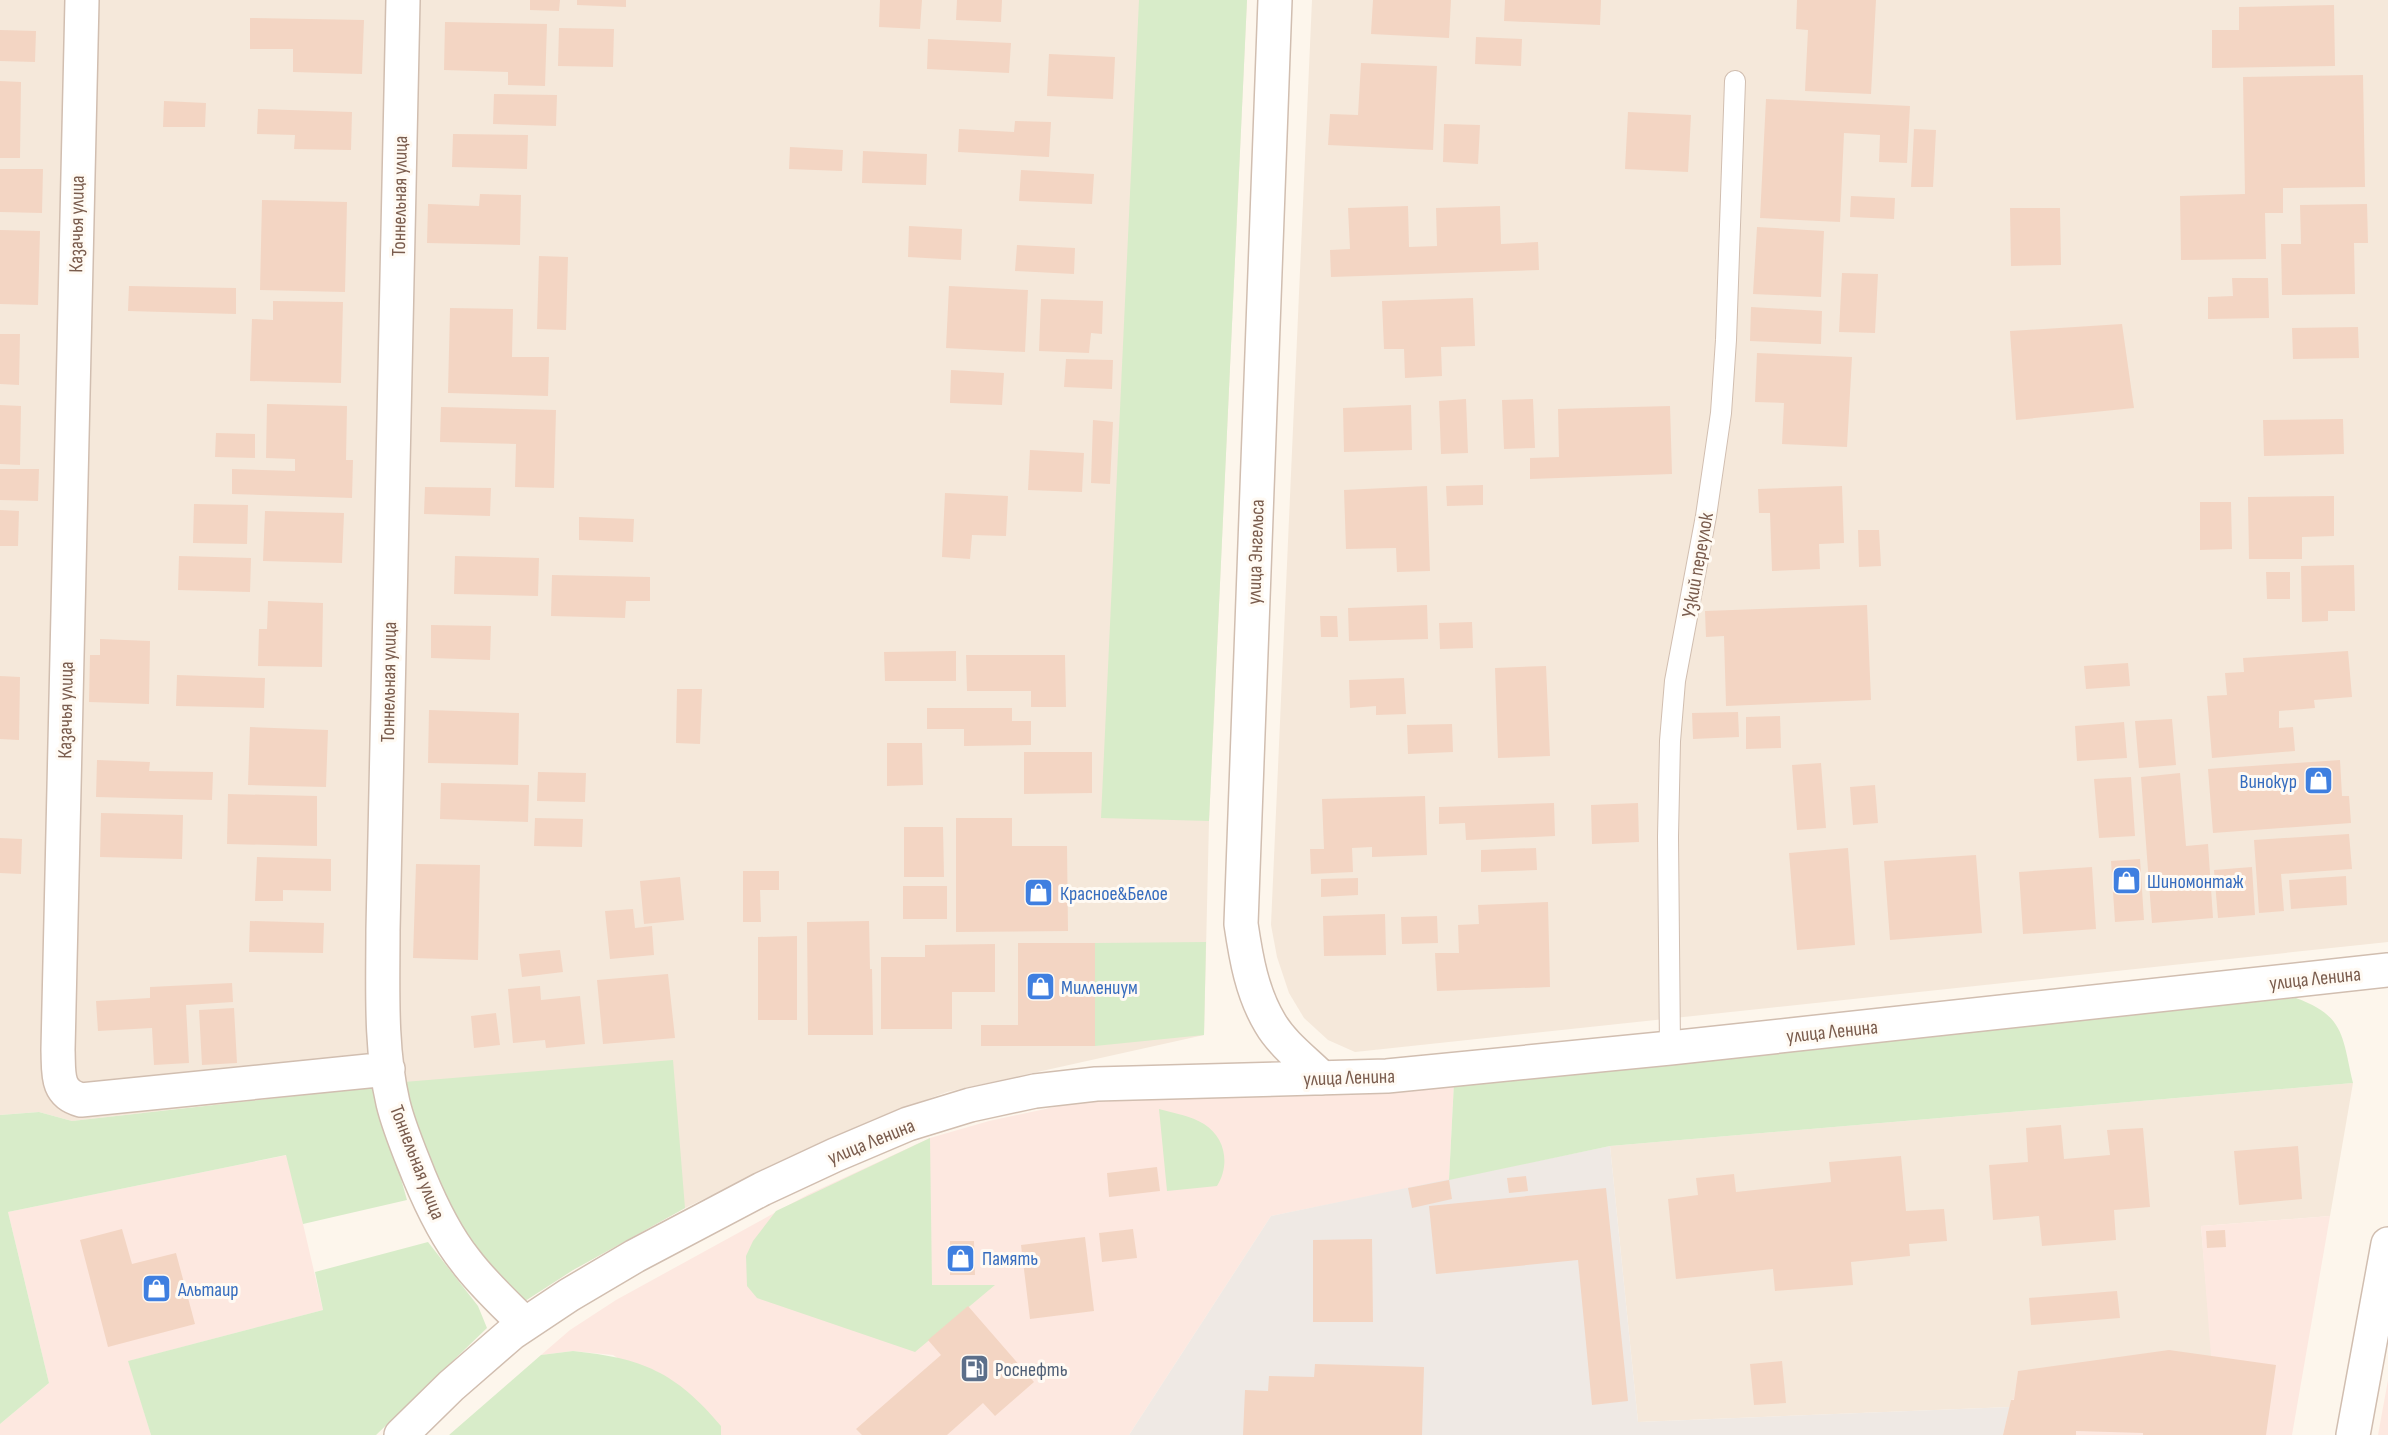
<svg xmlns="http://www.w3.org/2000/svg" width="2388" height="1435" font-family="'Sofia Sans Condensed',sans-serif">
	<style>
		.residential { fill: #f5e8da }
		.commercial { fill: #fde8e0 }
		.industrial { fill: #efe9e4 }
		.green { fill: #d8ecc9 }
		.building { fill: #f3d5c3 }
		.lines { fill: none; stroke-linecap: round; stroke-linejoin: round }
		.service-casing { stroke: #d1beb0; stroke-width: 22 }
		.minor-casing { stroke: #d1beb0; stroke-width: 36 }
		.tertiary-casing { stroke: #d1beb0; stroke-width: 36 }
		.service { stroke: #fff; stroke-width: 20 }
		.minor { stroke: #fff; stroke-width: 33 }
		.tertiary { stroke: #fff; stroke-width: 33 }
		.labels { text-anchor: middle; stroke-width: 6; stroke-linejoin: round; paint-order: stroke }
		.street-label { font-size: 20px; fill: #7a5c4d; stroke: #fffaf3 }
		.shop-label { font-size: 20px; fill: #366cbe; stroke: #fffaf3; text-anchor: start }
		.service-label { font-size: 20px; fill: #4e5e75; stroke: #fffaf3; text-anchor: start }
	</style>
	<rect width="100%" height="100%" fill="#fdf6ec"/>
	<path class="residential" d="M0 0H1247L1209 821 1204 1035 947 1092 874 1119 685 1208 573 1270 525 1301 423 1144 404 1082 375 1087 72 1121 39 1112 0 1115Z
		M1312 0H2388V942L1355 1052 1328 1040 1304 1018 1289 993 1277 957 1271 925Z
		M2353 1083 2330 1216 2201 1226 2212 1356 2014 1400 2010 1407 1638 1422 1610 1146Z"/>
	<path class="commercial" d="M1454 1082 1449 1180 1271 1216 1129 1435H721V1426L613 1355 573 1351 541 1355 570 1330 616 1300 809 1194 930 1138 989 1121 1064 1105 1111 1100Z
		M287 1155 323 1310 129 1361 151 1435H0V1424L49 1383 8 1212Z
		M2330 1216 2292 1435H2003L2011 1400 2014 1399 2018 1371 2211 1356 2201 1226Z
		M2388 1380V1435H2378Z"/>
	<path class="industrial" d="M1610 1146 1638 1422 2010 1407 2003 1435H1129L1271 1216Z"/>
	<path class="green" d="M1139 0H1247L1209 821 1101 818Z
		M1206 942 1204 1035 1095 1046V943Z
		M2296 998C2345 1016 2342 1036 2353 1083L1610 1146 1449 1180 1454 1082Z
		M673 1060 685 1208 573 1270 525 1301 469 1245 445 1198 423 1144 404 1082Z
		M375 1087 407 1200 303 1224 286 1155 8 1212 49 1383 0 1424V1115L39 1112 72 1121Z
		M1159 1109C1174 1113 1191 1116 1204 1124 1226 1138 1230 1165 1217 1186L1167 1191Z
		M930 1138 932 1285H995L915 1352 757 1298 747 1286 746 1256 753 1241 776 1211Z
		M428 1242 478 1306 487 1328 376 1435H151L128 1361 323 1310 315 1272Z
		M573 1351C642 1358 676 1372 721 1426V1435H449L541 1355Z"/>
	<path class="building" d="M530 0H560L559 11 530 10Z
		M577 0H626V7L577 5Z
		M880 0H922L920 29 879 27Z
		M957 0H1002L1001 22 956 20Z
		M1373 0H1451L1449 38 1371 34Z
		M1505 0H1601L1600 25 1504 21Z
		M1797 0H1876L1871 94 1805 91 1808 30 1796 29Z
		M2334 5 2335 66 2212 68V30H2239V7Z
		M250 18 364 20 362 74 293 72V49H250Z
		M445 22 547 24 545 86 508 85V72L444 70Z
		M559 28 614 29 613 67 558 66Z
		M0 30 36 31 35 62 0 61Z
		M1476 37 1522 39 1521 66 1475 64Z
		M928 39 1011 43 1009 73 927 69Z
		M1049 54 1115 57 1113 99 1047 96Z
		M1361 63 1437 66 1433 150 1328 145 1330 114 1358 115Z
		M2363 75 2365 187 2283 188V213H2265L2266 259 2181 260 2180 196 2245 194 2243 77Z
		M0 81 21 82 20 158H0Z
		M494 94 557 95 556 126 493 124Z
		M1766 99 1910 106 1907 163 1879 162 1880 135 1844 133 1840 222 1760 218Z
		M164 101 206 103 205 127H163Z
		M258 109 352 112 351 150 294 149 295 135 257 134Z
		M1628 112 1691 115 1688 172 1625 169Z
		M1015 121 1051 122 1049 157 958 152 959 129 1014 132Z
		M1444 124 1480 125 1478 164 1443 162Z
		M1914 129 1936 130 1933 187H1911Z
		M453 134 528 135 527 169 452 167Z
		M790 147 843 150 842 171 789 169Z
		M863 151 927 154 926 185 862 183Z
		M0 169H43L42 213 0 212Z
		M1021 170 1094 174 1092 204 1019 201Z
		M480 194 521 195 520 245 427 243 428 204 479 206Z
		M1851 196 1895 198 1894 219 1850 217Z
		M262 200 347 202 345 292 260 290Z
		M2367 204 2368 243H2354L2355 294 2282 295 2281 244H2301L2300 205Z
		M1408 206 1409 247 1437 246 1436 208 1500 206 1501 244 1538 242 1539 270 1331 277 1330 250 1350 249 1348 208Z
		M2010 208H2060L2061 265 2011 266Z
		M909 226 962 229 961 260 908 257Z
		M1757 227 1824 231 1821 297 1753 294Z
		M0 230 40 231 38 305 0 304Z
		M1017 245 1075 248 1074 274 1015 271Z
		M539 256 568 257 566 330 537 329Z
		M1842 273 1878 274 1875 333 1839 332Z
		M2232 278H2268L2269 318 2208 319V297L2233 296Z
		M129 286 236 288V314L128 311Z
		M949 286 1028 290 1025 352 946 348Z
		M1473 298 1475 346 1441 347 1442 376 1405 378 1404 349H1384L1382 301Z
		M1041 299 1103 301 1102 334 1091 333 1089 353 1039 351Z
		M273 301 343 302 341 383 250 381 252 319 273 320Z
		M1751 307 1822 311 1821 344 1750 341Z
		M450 308 513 309 512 357H549L548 396 448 393Z
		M2122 324 2134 408 2016 420 2010 331Z
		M2358 327 2359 358 2293 359 2292 328Z
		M0 334H20L19 385 0 384Z
		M1757 353 1852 357 1847 447 1782 444 1784 403 1755 402Z
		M1066 359 1113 360 1112 389 1064 387Z
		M951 370 1004 373 1002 405 950 403Z
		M1466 399 1468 453 1441 454 1439 401Z
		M1533 399 1535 448 1504 449 1502 400Z
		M267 404 347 406 346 460H353L352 498 232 494V469L295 471V459L266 458Z
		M0 405 21 406 20 465 0 464Z
		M1411 405 1412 450 1344 452 1343 408Z
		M1670 406 1672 474 1530 479V458L1559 457 1558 409Z
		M441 407 556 410 554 488 515 487 516 444 440 442Z
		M2343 419 2344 454 2264 456 2263 420Z
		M1093 420 1113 422 1110 484 1091 483Z
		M216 433 255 434V458L215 457Z
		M1030 450 1084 453 1082 492 1028 490Z
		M0 469H39L38 501 0 500Z
		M1483 485V505L1447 506 1446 486Z
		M1427 486 1430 571 1397 572 1396 548 1346 549 1344 490Z
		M1842 486 1844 543 1819 544 1820 569 1772 571 1770 513H1759L1758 489Z
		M425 487 491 488 490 516 424 514Z
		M945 493 1008 496 1006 536 972 535 970 559 942 557Z
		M2334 496V536L2302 537V559H2249L2248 497Z
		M2200 502H2231L2232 549 2200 550Z
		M194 504 248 505 247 544 193 543Z
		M0 510 19 511 18 546H0Z
		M265 511 344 513 342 563 263 561Z
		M579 517 634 519 633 542 579 540Z
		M1858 530H1879L1881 566 1859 567Z
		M179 556 251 558 250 592 178 590Z
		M455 556 539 558 538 596 454 594Z
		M2354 565 2355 611H2328V621L2302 622 2301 566Z
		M2266 572H2290V599H2267Z
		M552 575 650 577V601H626L625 618 551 616Z
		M268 601 323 603 322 667 258 666 259 629H267Z
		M1427 605 1428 639 1349 641 1348 608Z
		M1867 605 1871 700 1726 706 1724 636 1706 637 1705 611Z
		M1320 616H1337L1338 637H1321Z
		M1472 622 1473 648 1440 649 1439 623Z
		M431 625 491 626 490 660 431 658Z
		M100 639 150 641 149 704 89 702 90 655H100Z
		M956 651V681H885L884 652Z
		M2348 651 2352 697 2314 700 2315 708 2279 711V728L2293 727 2295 751 2212 758 2207 696 2227 695 2225 673 2244 672 2243 658Z
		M966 655H1065L1066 707H1031V691H967Z
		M2128 663 2130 686 2086 689 2084 666Z
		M1546 666 1550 756 1498 758 1495 668Z
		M177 675 265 678 264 708 176 706Z
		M0 676 20 677 19 740 0 739Z
		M1404 678 1406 714 1376 715V706L1350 708 1349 680Z
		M677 689H702L700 744 676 743Z
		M927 708H1012V721H1031V745L964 746V729H927Z
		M429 710 519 713 518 765 428 763Z
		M1738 712 1739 737 1693 739 1692 713Z
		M1780 716 1781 748 1746 749V717Z
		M2172 719 2176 765 2139 768 2135 721Z
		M2124 722 2127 758 2077 761 2075 726Z
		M1452 724 1453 752 1408 754 1407 725Z
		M250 727 328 730 326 787 248 785Z
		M887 743H922L923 785 887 786Z
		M1024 752H1092V793L1024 794Z
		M97 760 150 762 149 771 213 772 212 800 96 797Z
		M2340 760 2342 796H2349L2351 823 2213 833 2208 769Z
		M1821 763 1826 828 1797 830 1792 765Z
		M538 772 586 773 585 802 537 801Z
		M2180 773 2186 846 2208 844 2213 918 2152 923 2141 777Z
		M2131 777 2135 836 2099 838 2094 779Z
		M441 783 529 785 528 822 440 819Z
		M1875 785 1878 823 1853 825 1850 787Z
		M228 794 317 796V846L227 844Z
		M1425 796 1427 855 1372 857V847L1352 848 1353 872 1311 874 1310 849H1324L1322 799Z
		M1554 803 1555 836 1466 840 1465 823 1439 824V807Z
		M1638 803 1639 842 1592 844 1591 805Z
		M101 813 183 815 182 859 100 857Z
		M535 818 583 819 582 847 534 846Z
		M956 818H1012V846H1067L1068 931 956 932Z
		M904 827H943L944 877H904Z
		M2349 834 2352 869 2281 874 2284 911 2259 913 2254 840Z
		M0 838 22 839 21 874 0 873Z
		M1536 848 1537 870 1481 872V850Z
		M1848 848 1855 945 1797 950 1789 853Z
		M1976 855 1982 933 1890 940 1884 861Z
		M257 857 331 859V891L283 890V901H255Z
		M2140 859 2144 920 2115 922 2111 861Z
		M416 864 480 865 478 960 413 958Z
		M2092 867 2096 929 2023 934 2019 872Z
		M2252 867 2255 915 2218 918 2214 870Z
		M743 871H779V890H760L761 922H743Z
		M2346 876 2347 905 2291 909 2289 880Z
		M680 877 684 920 644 924 640 881Z
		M1358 878V895L1321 897V879Z
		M903 886H947V919H903Z
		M1548 902 1550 987 1437 991 1435 953H1459L1458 925 1479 924 1478 905Z
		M633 909 635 928 652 926 654 955 610 959 605 911Z
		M1385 914 1386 955 1324 956 1323 916Z
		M1437 916 1438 943 1402 944 1401 917Z
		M250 921 324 923 323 953 249 952Z
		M869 921 870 969H872L873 1035H808L807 922Z
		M797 936V1020H758V937Z
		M1018 943H1095V1046H981V1025H1018Z
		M995 944V992H952V1029H881V957H925V945Z
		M560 950 563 972 522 977 519 954Z
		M668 974 675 1038 603 1044 597 980Z
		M232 983 233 1002 186 1005 189 1063 154 1065 152 1028 98 1031 96 1001 150 998V987Z
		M540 986 541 1000 580 996 585 1044 546 1048 545 1040 513 1043 508 989Z
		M234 1008 237 1063 202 1065 199 1010Z
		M496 1013 500 1045 474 1048 471 1016Z
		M2061 1125 2064 1159 2110 1155 2107 1130 2143 1128 2150 1207 2114 1210 2116 1240 2042 1246 2039 1216 1993 1220 1989 1165 2028 1162 2026 1128Z
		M2298 1146 2302 1199 2239 1205 2234 1151Z
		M1901 1156 1906 1211 1944 1209 1947 1241 1909 1244 1910 1256 1851 1262 1853 1285 1775 1291 1773 1269 1676 1279 1668 1199 1698 1195 1696 1178 1734 1174 1736 1192 1831 1182 1829 1162Z
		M1157 1167 1160 1191 1109 1197 1107 1173Z
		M1526 1176 1528 1191 1509 1193 1507 1178Z
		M1449 1180 1452 1199 1412 1208 1408 1188Z
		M1606 1188 1628 1401 1592 1405 1578 1260 1436 1274 1429 1206Z
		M122 1229 132 1264 176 1253 195 1324 108 1347 80 1240Z
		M1133 1229 1137 1258 1102 1262 1099 1233Z
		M2225 1230 2226 1247 2207 1248 2206 1231Z
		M1085 1237 1094 1311 1030 1319 1021 1245Z
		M1372 1239 1373 1322H1313V1240Z
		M950 1241H974L975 1275H950Z
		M2117 1291 2120 1318 2031 1325 2029 1298Z
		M968 1306 1034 1382 995 1416 983 1403 947 1435H862L856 1429 941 1355 928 1340Z
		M2169 1350 2276 1365 2266 1435H2143V1433L2076 1431V1435H2003L2011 1400H2014L2018 1371Z
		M1782 1361 1786 1403 1754 1405 1750 1364Z
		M1315 1364 1424 1367 1422 1435H1243L1245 1390 1268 1391 1269 1376 1314 1377Z"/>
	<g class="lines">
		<defs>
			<path id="service" d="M1670 1048 1668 837 1670 741 1675 681 1706 516 1721 413 1726 340 1735 81"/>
			<path id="minor" d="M82 0 58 1050C59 1072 55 1093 81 1100L388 1069
				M403 0 383 930C383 987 380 1047 393 1103 399 1128 410 1153 419 1176 431 1205 445 1235 465 1260 482 1283 504 1303 524 1323"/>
			<path id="tertiary" d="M1275 0 1241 924C1246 958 1252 993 1270 1023 1282 1044 1305 1061 1322 1078
				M401 1435 451 1386 512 1333 569 1295 635 1256 762 1189 835 1155 908 1124 970 1105 1035 1091 1096 1084 1387 1076 1670 1048 2388 970
				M2353 1435 2388 1244"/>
		</defs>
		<use href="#service" class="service-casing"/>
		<use href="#minor" class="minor-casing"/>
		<use href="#tertiary" class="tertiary-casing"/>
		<use href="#service" class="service"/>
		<use href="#minor" class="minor"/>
		<use href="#tertiary" class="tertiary"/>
	</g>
	<defs>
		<symbol id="shop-square" viewBox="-11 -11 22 22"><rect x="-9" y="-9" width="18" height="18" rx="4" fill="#3f7fe0" stroke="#fffaf3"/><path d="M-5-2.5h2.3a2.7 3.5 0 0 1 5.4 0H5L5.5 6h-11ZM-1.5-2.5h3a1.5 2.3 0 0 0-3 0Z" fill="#fff"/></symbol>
		<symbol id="fuel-square" viewBox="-11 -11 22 22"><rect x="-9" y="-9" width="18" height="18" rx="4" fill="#5c6f8a" stroke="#fffaf3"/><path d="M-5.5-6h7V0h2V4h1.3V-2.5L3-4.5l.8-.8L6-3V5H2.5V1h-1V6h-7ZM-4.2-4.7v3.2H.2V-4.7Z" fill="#fff"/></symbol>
	</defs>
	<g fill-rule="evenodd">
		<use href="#shop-square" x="2302" y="764" width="33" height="33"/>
		<use href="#shop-square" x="2110" y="864" width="33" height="33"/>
		<use href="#shop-square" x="1022" y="876" width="33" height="33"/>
		<use href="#shop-square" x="1024" y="970" width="33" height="33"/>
		<use href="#shop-square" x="944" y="1242" width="33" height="33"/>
		<use href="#shop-square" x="140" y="1272" width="33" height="33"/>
		<use href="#fuel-square" x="958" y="1352" width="33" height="33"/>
	</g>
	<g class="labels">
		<g class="street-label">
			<text transform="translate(399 196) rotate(-89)" y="7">Тоннельная улица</text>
			<text transform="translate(76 224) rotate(-89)" y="7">Казачья улица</text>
			<text transform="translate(1255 552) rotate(-88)" y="7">улица Энгельса</text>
			<text transform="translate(1697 565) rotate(-80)" y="7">Узкий переулок</text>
			<text transform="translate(388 682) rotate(-89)" y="7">Тоннельная улица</text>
			<text transform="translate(65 710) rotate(-89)" y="7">Казачья улица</text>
			<text transform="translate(2315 978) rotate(-6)" y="7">улица Ленина</text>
			<text transform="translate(1832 1031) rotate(-6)" y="7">улица Ленина</text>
			<text transform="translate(1349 1077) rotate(-2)" y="7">улица Ленина</text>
			<text transform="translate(871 1141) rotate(-22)" y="7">улица Ленина</text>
			<text transform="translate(418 1162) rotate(69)" y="7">Тоннельная улица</text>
		</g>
		<g class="shop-label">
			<text x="2297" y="788" text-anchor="end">Винокур</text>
			<text x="2147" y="888">Шиномонтаж</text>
			<text x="1060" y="900">Красное&amp;Белое</text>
			<text x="1061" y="994">Миллениум</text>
			<text x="982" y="1265">Память</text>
			<text x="178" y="1296">Альтаир</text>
		</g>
		<g class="service-label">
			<text x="995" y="1376">Роснефть</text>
		</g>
	</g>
</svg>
